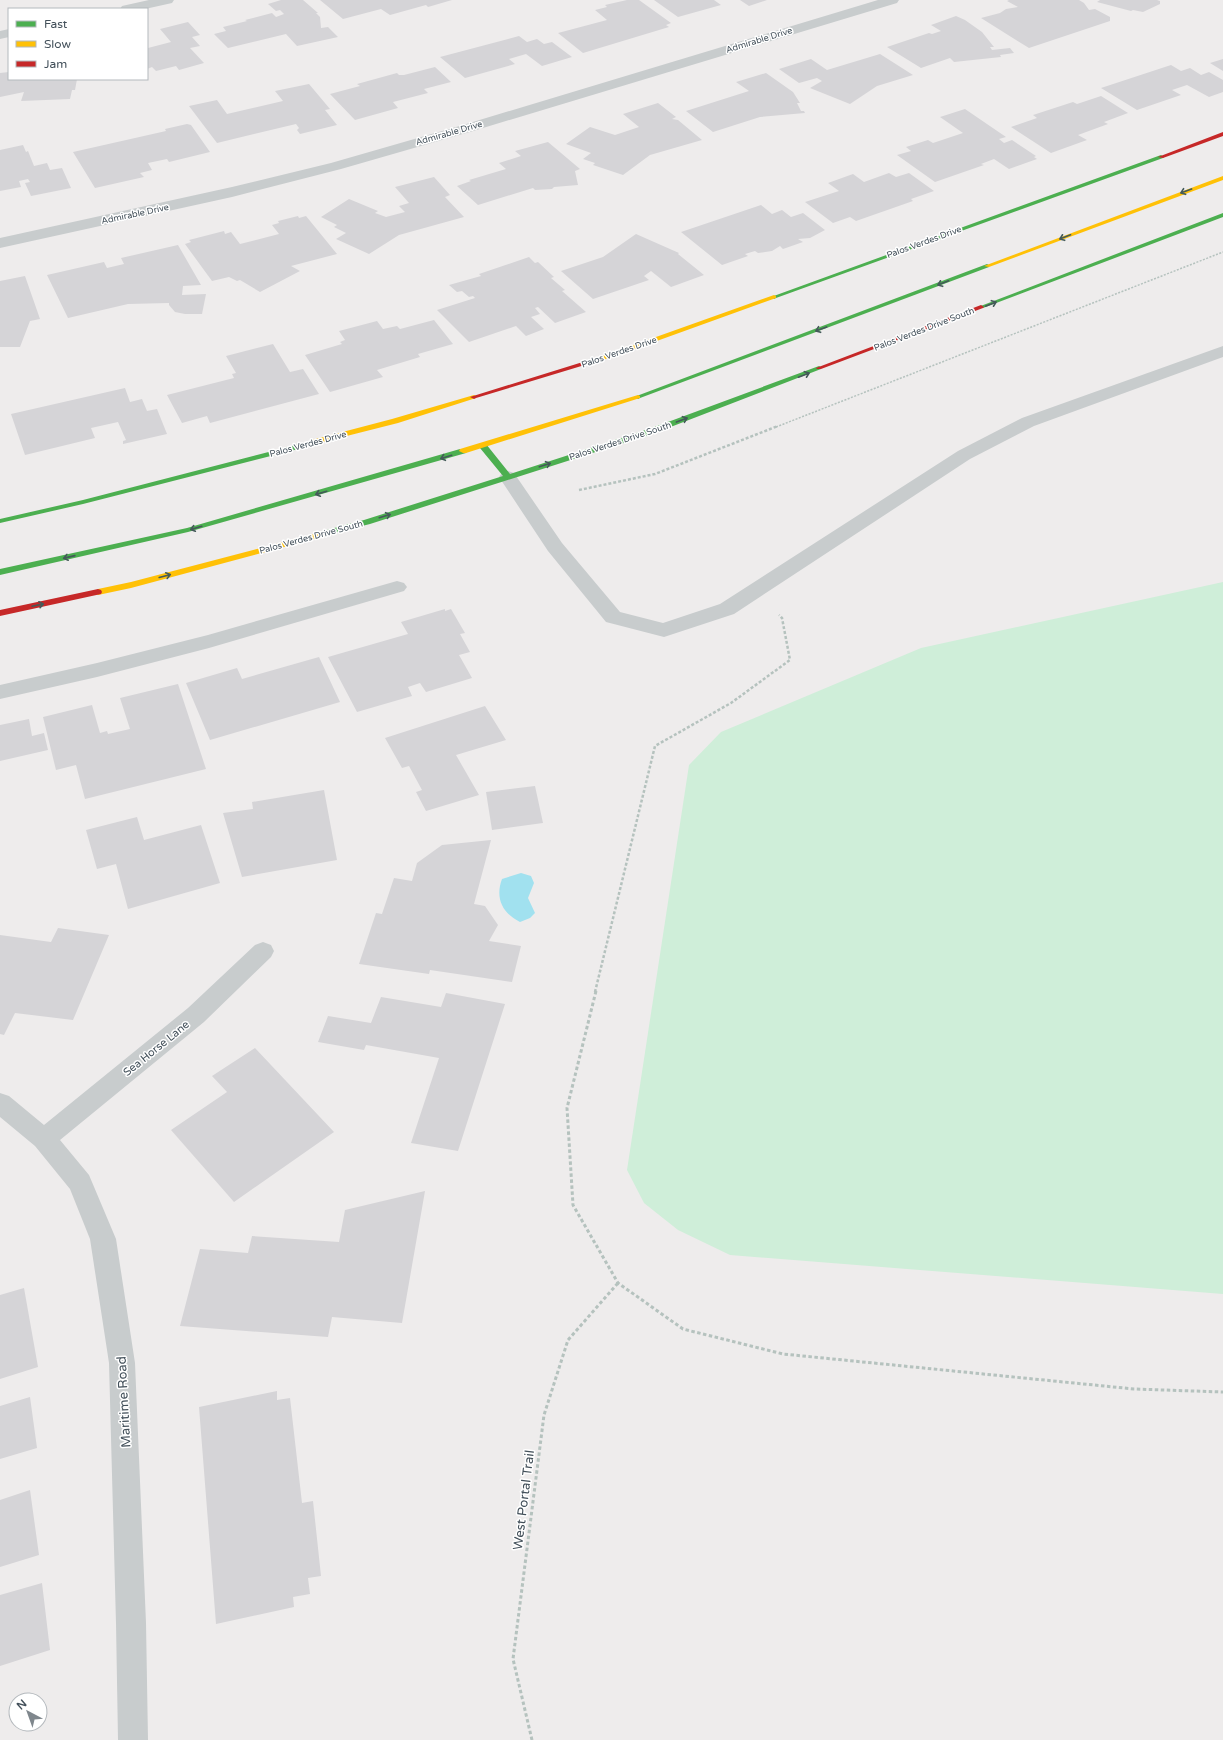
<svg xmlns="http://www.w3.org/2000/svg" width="1223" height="1740" font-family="'Varela Round',sans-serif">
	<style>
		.green { fill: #cfeed9 }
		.water { fill: #a1e1ef }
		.building { fill: #d5d4d7 }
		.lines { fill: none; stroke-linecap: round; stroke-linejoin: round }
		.path-far2 { stroke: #b5c2be; stroke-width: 1.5; stroke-dasharray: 2 1.5; stroke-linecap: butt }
		.path-far1 { stroke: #b5c2be; stroke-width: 2.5; stroke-dasharray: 3 2; stroke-linecap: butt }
		.path { stroke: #b5c2be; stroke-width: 3; stroke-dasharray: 3.5 2.5; stroke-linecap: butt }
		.street { fill: #c8cccd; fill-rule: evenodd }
		.fast { fill: #4caf50; fill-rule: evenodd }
		.slow { fill: #ffc107; fill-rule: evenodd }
		.jam { fill: #c62828; fill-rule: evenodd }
		.oneway { stroke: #445a59 }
		.labels { text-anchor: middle; stroke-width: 3; stroke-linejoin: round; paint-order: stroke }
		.far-street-label { font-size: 9px; fill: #43505a; stroke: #fff }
		.street-label { font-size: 11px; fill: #43505a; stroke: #fff }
		.near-street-label { font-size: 13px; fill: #43505a; stroke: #fff }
	</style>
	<rect width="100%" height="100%" fill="#eeecec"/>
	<path class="green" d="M1223 582V1294L730 1255 678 1230 644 1203 627 1170 689 765 721 732 921 648Z"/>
	<path class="water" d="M521 873 531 876 534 883 528 898 535 913 530 918 520 922C502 913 495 898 502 879Z"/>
	<path class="building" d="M281 0H303L318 13H316L320 17 321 28 328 27 338 37 297 46 286 34 228 48 214 34 226 31 223 27 247 21 245 20 272 13 276 17 284 14 280 10 276 11 268 4Z
		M320 0H452L428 7 426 5 390 15 381 9 343 19Z
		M627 0H639L671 23 666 25 669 27 583 53 558 33 607 20 595 10 607 7 605 5Z
		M654 0H714L721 5 678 17Z
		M740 0H767L749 6Z
		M1009 0H1079L1084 3 1089 10 1095 9 1110 17V21L1029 48 981 18 1000 13 1006 9 1018 7 1007 1Z
		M1100 0H1157L1160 1V4L1143 12 1133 10 1131 11 1097 2Z
		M956 16 965 20 982 32 994 47H990L992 50 1010 48 1014 53 1000 55 1001 57 954 62 950 58 921 68 887 47 929 33 932 34 941 31 931 25Z
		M188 22 200 35 192 37 200 46 190 48 204 63 179 70 176 66 156 71 152 67 147 69V46L148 48 171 42 160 29Z
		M519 36 527 42 537 39 544 44 552 42 572 57 542 66 526 54 509 59 515 64 465 78 440 57Z
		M880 54 913 75 877 86 850 104 810 88 822 81 817 78 799 83 779 69 811 59 827 70Z
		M1223 59V71L1210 63Z
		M1171 65 1181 71 1190 68 1201 75 1209 72 1223 80V92L1209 97 1187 85 1172 90 1181 95 1137 110 1101 88Z
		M435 67 451 82 424 89 428 93 393 102 398 108 355 120 330 94 360 86 357 84 397 73 399 75H404Z
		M9 72V79H77L75 90H72L70 99 21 101 24 92 0 97V73Z
		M766 73 793 92 800 103H797L801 111H804L805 113 760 117 713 132 686 111 749 91 736 82Z
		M309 84 330 109 325 110 337 125 300 134 297 130 299 128 296 124 217 143 189 106 217 100 227 114 283 101 275 91Z
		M1101 96 1128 113 1104 122 1108 124 1078 135 1087 140 1051 153 1011 127 1037 118 1033 115 1073 102 1077 104Z
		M658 103 676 117 672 119 678 120 702 140 650 155 623 175 593 165 595 163 583 159 591 153 566 144 590 127 615 135 639 127 623 114Z
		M965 109 1006 137 999 139 1004 143 1012 140 1036 156 1034 157 1037 159 1009 169 994 159 981 164 984 165 935 182 897 155 911 151 906 147 928 140 933 143 963 133 940 117Z
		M187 124 191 125 210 152 169 162 167 159 148 163 152 170 140 173 144 177 95 188 73 152 166 131 165 129Z
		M548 142 580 169 575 171 578 185 554 187 552 189 535 190 533 188 478 205 457 186 471 181 469 180 506 169 499 163 521 156 515 151Z
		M23 145 26 152 28 151 34 166 47 163 50 170 62 168 71 188 31 196 25 183 30 182 28 179 19 181 21 187 0 191V150Z
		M889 173 896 177 909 173 934 191 911 199 913 201 856 221 850 217 833 223 805 202 839 191 828 183 853 174 864 182Z
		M434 177 450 195 445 197 464 217 399 235 369 254 336 239 346 233 334 227 337 225 321 217 349 199 378 211 375 213 386 217 405 212 399 206 409 203 395 187Z
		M761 205 772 214 782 210 791 217 803 213 825 230 810 238 798 239 803 242 783 249 780 246 772 251 758 253 755 251 745 254 748 256 722 265 681 232Z
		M298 216 299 218 306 216 337 254 291 266 300 271 260 292 240 280 237 281 229 277 212 281 185 244 191 242 189 240 224 231 225 234 231 232 240 244 279 234 272 225 279 223 278 221Z
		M636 234 679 253 678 254 704 275 671 287 651 271 644 276 649 280 593 299 561 271 603 257Z
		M178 245 201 285 183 286 182 295 206 294 202 314H185L175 312 169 305V303L128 304 68 318 47 275 104 262 107 268 124 264 121 258Z
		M529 257 535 263 538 262 554 277 551 278 565 290 562 291 586 312 555 323 538 307 535 308 540 314 531 317 544 329 526 336 516 326 469 342 437 310 475 298 473 296 469 297 462 291 457 292 449 285 481 276 479 274Z
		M25 276 40 319 30 321 20 347H0V281Z
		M434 320 453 344 418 354 420 357 377 370 383 377 330 392 305 355 342 344 340 342 345 340 339 331 377 321 383 329 397 326 400 329Z
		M273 344 290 372 303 369 319 394 210 423 207 416 182 423 167 395 234 378 232 374 236 373 226 356Z
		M125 388 130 402 142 399 147 411 157 409 167 434 123 444V441L126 440 118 422 91 428 95 438 25 455 11 414Z
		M445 609V611L451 609 465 633 460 634 470 652 459 655 472 678 426 692 420 683 408 687 412 696 357 712 328 657 408 634 401 622Z
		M319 657 340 702 210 740 186 683 237 668 242 679Z
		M178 684 206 769 85 799 76 765 56 770 43 717 92 705 100 733 107 731 108 734 130 729 120 698Z
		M485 706 506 740 456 755 479 795 426 811 416 792 422 790 409 766 402 768 385 738Z
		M29 719 32 736 44 733 48 750 0 761V725Z
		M535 786 543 823 492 830 486 792Z
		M324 790 337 860 242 877 223 813 253 809 252 802Z
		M137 817 144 840 201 825 220 883 128 909 116 864 97 869 86 830Z
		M491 840 474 904 485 906 498 925 489 941 521 946 512 982 430 970 429 974 359 964 376 913 382 914 394 878 412 881 417 863 442 845Z
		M58 928 109 935 73 1020 15 1013 4 1035 0 1034V935L51 942Z
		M446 993 505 1004 458 1151 411 1143 439 1058 366 1045 364 1050 318 1042 328 1016 371 1023 381 997 441 1007Z
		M255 1048 334 1132 234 1202 171 1130 227 1092 212 1076Z
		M425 1191 402 1323 332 1317 328 1337 180 1326 200 1249 248 1253 252 1236 339 1242 345 1210Z
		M24 1288 38 1367 0 1379V1295Z
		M277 1391V1400L290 1398 302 1503 313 1501 321 1576 308 1578 310 1594 293 1597 294 1607 216 1624 199 1407Z
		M30 1397 37 1448 0 1459V1406Z
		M30 1490 39 1555 0 1567V1500Z
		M42 1583 50 1650 0 1666V1595Z"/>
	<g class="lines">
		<path class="path-far2" d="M776 427 1223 252"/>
		<path class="path-far1" d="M579 490 655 474 778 426
			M595 992 655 746 731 703 790 660 782 618 779 615"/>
		<path class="path" d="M596 991 567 1108 573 1205 618 1283 683 1329 783 1354 1134 1389 1223 1392
			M532 1740 513 1659 544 1415 568 1340 618 1283"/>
		<path class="street" d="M149 0H174L172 3 145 9H120L122 6Z
			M878 0H899L897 3 473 131 341 169 232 197 0 248V238L232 187 331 163 463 125Z
			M9 29V37L0 39V31Z
			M1223 346V357L1034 426 970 459 734 614 664 637 606 622 548 551 499 477 502 473 508 471 514 473 562 543 620 612 663 623 720 604 958 451 1022 418Z
			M397 581 404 583 407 587 404 591 209 648 97 677 0 699V685L97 663 208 635Z
			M263 942 271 945 274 951 271 957 204 1022 60 1140 89 1175 116 1239 135 1363 146 1623 148 1740H118L116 1623 109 1363 90 1239 70 1189 35 1146 0 1117V1093L9 1096 44 1125 188 1008 255 945Z"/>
		<path class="fast" d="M1161 155 1164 157 1163 158 776 298 774 299 771 297Z
			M1223 213V217L983 308H979L978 307Z
			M987 264 989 265V267L640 398 638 399 634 397Z
			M819 366 821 367V369L655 433 370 524 330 534 326 532 327 530 364 520 503 476 480 448V444H486L510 474 649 429Z
			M315 440 319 442 318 444 83 504 0 523V519L83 500Z
			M460 449H463L467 451 466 453 188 532 0 575V569L187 528Z"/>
		<path class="slow" d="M1223 176V180L989 267 984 266Z
			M774 295 776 296V298L618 355 586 365 583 363Z
			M474 395 476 396V398L398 423 315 444 311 442 312 440 392 419Z
			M638 395 640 396V398L466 453H463L459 451 460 449Z
			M330 530H333V534L131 588 98 595 94 592 98 589 131 582Z"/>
		<path class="jam" d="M1223 132V136L1163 158 1158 157Z
			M981 305 984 307 983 308 821 369H817L816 368Z
			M586 361 588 362V364L476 398 474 399 470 397Z
			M98 589 101 590 102 592 101 594 0 616V610Z"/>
	</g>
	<defs><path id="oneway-shaft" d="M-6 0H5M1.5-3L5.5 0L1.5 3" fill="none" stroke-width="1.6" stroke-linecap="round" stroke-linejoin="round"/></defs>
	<g class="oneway">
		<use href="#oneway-shaft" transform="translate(1186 191) rotate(160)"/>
		<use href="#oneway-shaft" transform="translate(1065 237) rotate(159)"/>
		<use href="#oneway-shaft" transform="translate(943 283) rotate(159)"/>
		<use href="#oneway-shaft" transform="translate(991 304) rotate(-21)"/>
		<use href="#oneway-shaft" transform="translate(821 329) rotate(160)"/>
		<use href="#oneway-shaft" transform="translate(804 375) rotate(-21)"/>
		<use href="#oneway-shaft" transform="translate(682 420) rotate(-20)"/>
		<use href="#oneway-shaft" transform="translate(446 457) rotate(163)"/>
		<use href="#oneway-shaft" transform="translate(545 465) rotate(-18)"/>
		<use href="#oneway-shaft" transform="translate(321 493) rotate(164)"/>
		<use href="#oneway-shaft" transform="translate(385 516) rotate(-17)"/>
		<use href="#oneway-shaft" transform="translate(196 528) rotate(164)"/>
		<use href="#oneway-shaft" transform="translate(69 557) rotate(167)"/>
		<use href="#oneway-shaft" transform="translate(165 576) rotate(-15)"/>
		<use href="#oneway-shaft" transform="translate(38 605) rotate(-12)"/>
	</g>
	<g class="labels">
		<g class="far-street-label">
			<text transform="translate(759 40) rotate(-17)" y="3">Admirable Drive</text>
			<text transform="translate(449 133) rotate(-16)" y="3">Admirable Drive</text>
			<text transform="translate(135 214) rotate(-12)" y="3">Admirable Drive</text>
			<text transform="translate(924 242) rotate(-20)" y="3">Palos Verdes Drive</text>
			<text transform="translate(924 329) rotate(-21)" y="3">Palos Verdes Drive South</text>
			<text transform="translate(619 352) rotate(-19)" y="3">Palos Verdes Drive</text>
			<text transform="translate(620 441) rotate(-18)" y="3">Palos Verdes Drive South</text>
			<text transform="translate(308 444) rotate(-15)" y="3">Palos Verdes Drive</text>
			<text transform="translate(311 537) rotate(-15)" y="3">Palos Verdes Drive South</text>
		</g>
		<g class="street-label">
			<text transform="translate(156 1048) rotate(-39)" y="4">Sea Horse Lane</text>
		</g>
		<g class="near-street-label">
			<text transform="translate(123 1402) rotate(-93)" y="5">Maritime Road</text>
			<text transform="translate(523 1500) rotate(-83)" y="5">West Portal Trail</text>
		</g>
	</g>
	<rect x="8" y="8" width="140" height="72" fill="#ffffff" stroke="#b4b9bd"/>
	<rect x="16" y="21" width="20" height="6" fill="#4caf50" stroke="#b4b9bd"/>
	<text x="44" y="28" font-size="12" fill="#43505a">Fast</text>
	<rect x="16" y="41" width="20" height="6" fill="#ffc107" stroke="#b4b9bd"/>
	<text x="44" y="48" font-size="12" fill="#43505a">Slow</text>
	<rect x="16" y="61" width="20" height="6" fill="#c62828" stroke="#b4b9bd"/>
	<text x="44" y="68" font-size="12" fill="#43505a">Jam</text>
	<g transform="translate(28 1712) rotate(319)"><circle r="19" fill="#ffffff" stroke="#b4b9bd"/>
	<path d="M0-3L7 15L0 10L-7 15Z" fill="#7f878d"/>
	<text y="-6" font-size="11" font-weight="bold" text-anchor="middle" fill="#43505a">N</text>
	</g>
</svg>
